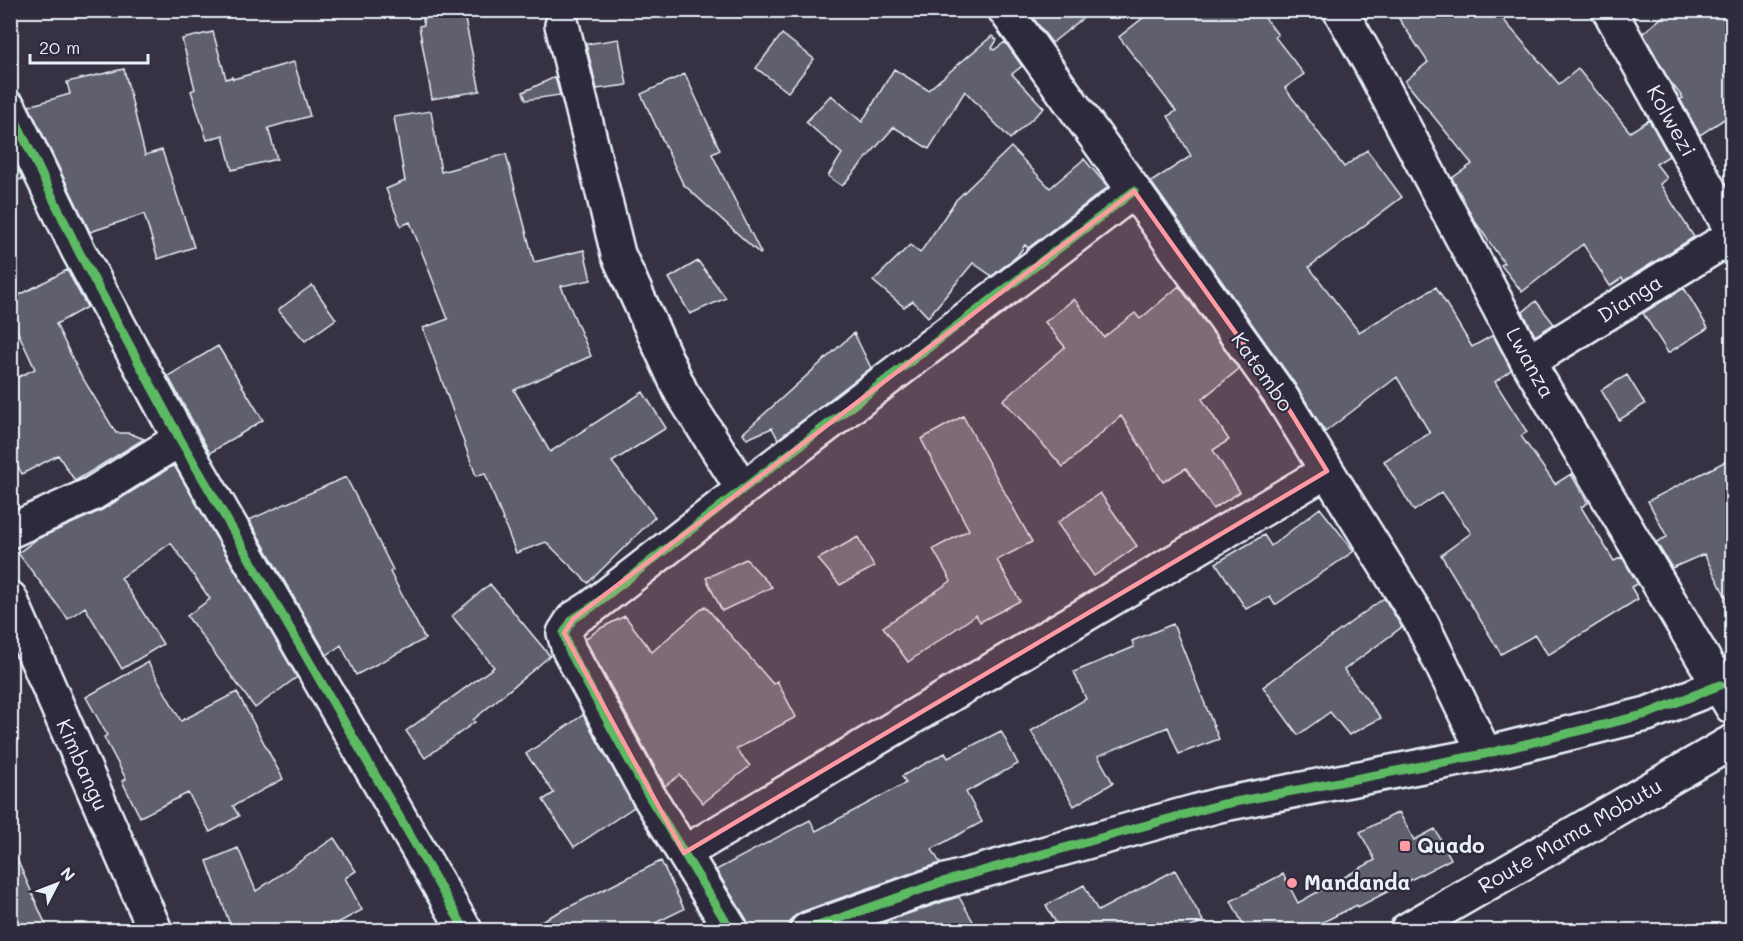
<svg xmlns="http://www.w3.org/2000/svg" width="1743" height="941" font-family="Mali,sans-serif">
	<style>
		.building { fill: #605e6e; stroke: #e8f1f8; stroke-width: 1.5 }
		.lines { fill: none; stroke-linecap: round; stroke-linejoin: round }
		.minor-casing { stroke: #e8f1f8; stroke-width: 38 }
		.tertiary-casing { stroke: #e8f1f8; stroke-width: 38 }
		.minor { stroke: #2f2a3d; stroke-width: 33 }
		.tertiary { stroke: #2f2a3d; stroke-width: 33 }
		.cycleway-casing { stroke: #2f2a3d; stroke-width: 13 }
		.cycleway { stroke: #5cba63; stroke-width: 9 }
		.marked { fill: #ff9aa2; fill-opacity: 0.2; stroke: #ff9aa2; stroke-width: 4.5; stroke-linejoin: round }
		.poi-dot { fill: #ff9aa2; stroke: #2f2a3d; stroke-width: 2 }
		.labels { text-anchor: middle; stroke-width: 4.5; stroke-linejoin: round; paint-order: stroke }
		.street-label { font-size: 21px; fill: #e8f1f8; stroke: #2f2a3d }
		.poi-label { font-size: 21px; font-weight: bold; fill: #e8f1f8; stroke: #2f2a3d; text-anchor: start }
	</style>
	<rect width="100%" height="100%" fill="#363244"/>
	<filter id="ink" filterUnits="userSpaceOnUse"><feTurbulence type="fractalNoise" baseFrequency=".0167" numOctaves="2"/><feDisplacementMap in="SourceGraphic" scale="12" xChannelSelector="R" yChannelSelector="G"/><feConvolveMatrix kernelMatrix="1 2 1 2 8 2 1 2 1" color-interpolation-filters="sRGB"/></filter>
	<g filter="url(#ink)">
		<path class="building" d="M421 10H463L480 91 432 99 419 26 424 25Z
			M1046 10H1093L1052 43 1034 19Z
			M1153 10H1259L1278 35 1275 37 1304 74 1285 88 1344 167 1367 150 1402 197 1309 267 1359 332 1436 287 1472 347 1493 335 1511 370 1495 382 1527 432 1521 436 1555 484 1571 474 1588 503 1581 507 1614 561 1622 557 1638 584 1631 587 1638 599 1548 655 1535 635 1501 654 1441 555 1471 533 1442 492 1414 511 1384 461 1430 433 1397 377 1325 432 1295 384 1151 182 1191 156 1168 116 1176 111 1119 37Z
			M1393 10H1495L1559 84 1578 69 1630 132 1649 120 1669 156 1656 164 1667 178 1660 184 1694 237 1624 281 1622 278 1610 286 1583 244 1522 292 1501 265 1504 263 1474 220 1452 178 1472 164 1405 81 1428 62Z
			M1671 10H1732V114L1700 135 1680 99 1683 98 1669 80 1643 33Z
			M213 32 226 79 232 77 233 79 294 62 310 116 268 128 277 159 232 170 223 135 207 140 191 91 195 89 182 39Z
			M782 34 814 59 788 92 756 68Z
			M992 36 997 40 992 48 994 50 1005 42 1022 66 1012 74 1044 108 1010 139 965 91 929 149 894 127 842 186 828 176 842 154 806 122 831 95 862 122 894 69 928 90Z
			M619 39 627 85 597 89 586 44Z
			M124 69 145 155 162 150 194 247 158 259 144 214 90 232 29 106 70 94 67 82Z
			M685 74 720 150 712 154 761 253 760 254 683 184 641 94Z
			M555 77 560 95 526 100 523 92Z
			M431 111 441 172 506 154 534 262 584 250 591 280 561 286 591 356 514 390 550 452 643 392 666 428 612 462 655 517 588 583 546 542 516 553 485 473 476 476 423 328 448 319 410 222 401 226 386 189 405 181 394 117Z
			M1011 147 1050 188 1084 159 1108 187 1028 248 1025 245 1017 256 992 276 973 263 928 317 913 301 904 307 873 281 910 245 920 253 956 200Z
			M10 153 23 179 10 182Z
			M698 261 726 298 690 314 669 278Z
			M67 270 87 307 56 324 79 372 116 433H129L144 439 75 481 58 455 22 474 10 452V381L35 369 10 315V300Z
			M312 285 336 319 305 341 278 310Z
			M1179 286 1239 369 1202 399 1229 440 1213 450 1240 492 1213 509 1186 468 1163 482 1121 416 1063 467 1003 400 1065 347 1045 322 1074 299 1104 337 1135 313 1140 319Z
			M1684 288 1708 328 1668 353 1643 313Z
			M1536 301 1554 324 1535 336 1523 312Z
			M854 333 871 368 778 439 772 428 747 439 743 433Z
			M218 346 263 420 210 453 168 376Z
			M1627 375 1645 404 1619 420 1601 390Z
			M963 416 1032 542 997 560 1020 601 980 622 976 615 908 662 883 627 951 581 933 549 969 530 921 439Z
			M1732 458V609L1704 554 1672 568 1656 542 1667 537 1648 501Z
			M174 465 297 677 255 708 187 616 210 599 171 543 121 578 163 644 122 669 85 607 68 619 18 553 37 539 102 510Z
			M346 477 393 570 390 572 425 639 356 675 341 645 327 655 249 520Z
			M1100 493 1137 546 1094 576 1057 523Z
			M1320 508 1354 551 1275 605 1270 597 1246 609 1216 563 1264 535 1271 546Z
			M858 537 874 567 840 585 818 559Z
			M746 559 772 587 722 611 706 578Z
			M490 584 550 656 473 720 475 722 425 758 406 731 494 667 452 616Z
			M1384 598 1402 627 1344 670 1381 718 1349 735 1330 712 1298 735 1263 687Z
			M705 606 773 684 777 681 796 717 736 749 750 766 703 803 680 775 665 786 585 639 601 628 625 616 652 652Z
			M1173 624 1219 739 1179 754 1168 727 1098 756 1113 783 1074 806 1031 731 1086 699 1074 672 1134 647 1132 641Z
			M148 662 181 721 237 692 283 779 233 806 239 816 210 832 188 793 140 817 122 781 126 779 104 737 107 735 86 697Z
			M583 715 634 807 574 847 543 800 554 793 526 754Z
			M1001 731 1018 764 966 792 982 822 932 849 940 863 801 912 792 918 789 930H750L747 920 716 870 810 820 816 831 906 783 902 776 945 753 948 758Z
			M1399 812 1414 840 1435 829 1451 859 1358 907 1357 905 1311 928 1313 930H1246L1231 901 1283 874 1298 903 1375 860 1360 832Z
			M334 838 356 871 345 878 362 910 325 930H232L207 861 238 848 256 891Z
			M10 843 48 930H10Z
			M661 861 684 909 641 930H523Z
			M1175 870 1203 921 1186 930H1060L1046 905 1084 885 1098 911Z
			M959 897 978 930H861L945 901Z"/>
		<g class="lines">
			<defs>
				<path id="minor" d="M1005 10 1280 395 1422 624 1485 754
					M1340 10 1371 65 1528 362 1732 707
					M1609 10 1732 231
					M562 25 618 254 681 392 743 489
					M10 109 78 250 180 439 465 930
					M1528 362 1732 236
					M10 531 92 494 180 439
					M10 598 155 930
					M684 853 1327 471
					M731 930 647 793 569 650 564 633 573 619 592 607 743 489 1134 191
					M807 930 939 883 1219 805 1485 754 1647 714 1720 685"/>
				<path id="tertiary" d="M1407 930 1732 742"/>
			</defs>
			<use href="#minor" class="minor-casing"/>
			<use href="#tertiary" class="tertiary-casing"/>
			<use href="#minor" class="minor"/>
			<use href="#tertiary" class="tertiary"/>
			<defs>
				<path id="cycleway" d="M10 109 78 250 180 439 465 930
					M731 930 647 793 569 650 564 633 573 619 592 607 743 489 1134 191
					M807 930 939 883 1219 805 1485 754 1647 714 1720 685"/>
			</defs>
			<use href="#cycleway" class="cycleway-casing"/>
			<use href="#cycleway" class="cycleway"/>
		</g>
	</g>
	<path class="marked" d="M1134 191 1280 395 1327 471 684 853 564 633 573 619Z"/>
	<g class="poi-dot">
		<rect x="1399" y="840" width="12" height="12" rx="3"/>
		<circle cx="1292" cy="883" r="6"/>
	</g>
	<g class="labels">
		<g class="street-label">
			<text transform="translate(1671 121) rotate(61)" y="7">Kolwezi</text>
			<text transform="translate(1630 299) rotate(-32)" y="7">Dianga</text>
			<text transform="translate(1530 363) rotate(61)" y="7">Lwanza</text>
			<text transform="translate(1262 372) rotate(55)" y="7">Katembo</text>
			<text transform="translate(82 765) rotate(66)" y="7">Kimbangu</text>
			<text transform="translate(1570 836) rotate(-30)" y="7">Route Mama Mobutu</text>
		</g>
		<g class="poi-label">
			<text x="1417" y="853">Quado</text>
			<text x="1304" y="890">Mandanda</text>
		</g>
	</g>
	<rect width="1743" height="941" fill="none" stroke="#2f2a3d" stroke-width="36"/>
	<rect x="18" y="18" width="1707" height="905" fill="none" stroke="#e8f1f8" stroke-width="2" filter="url(#ink)"/>
	<g transform="translate(57 884) rotate(48)" stroke="#2f2a3d" stroke-width="4.5" paint-order="stroke">
	<path d="M0-4.5L10 22L0 15L-10 22Z" fill="#e8f1f8"/>
	<text y="-9" font-size="16" font-weight="bold" text-anchor="middle" fill="#e8f1f8">N</text>
	</g>
	<path d="M30 54v9h118v-9" fill="none" stroke="#e8f1f8" stroke-width="3"/>
	<text x="39" y="54" font-size="18" fill="#e8f1f8" stroke="#2f2a3d" stroke-width="4.5" paint-order="stroke">20 m</text>
</svg>
